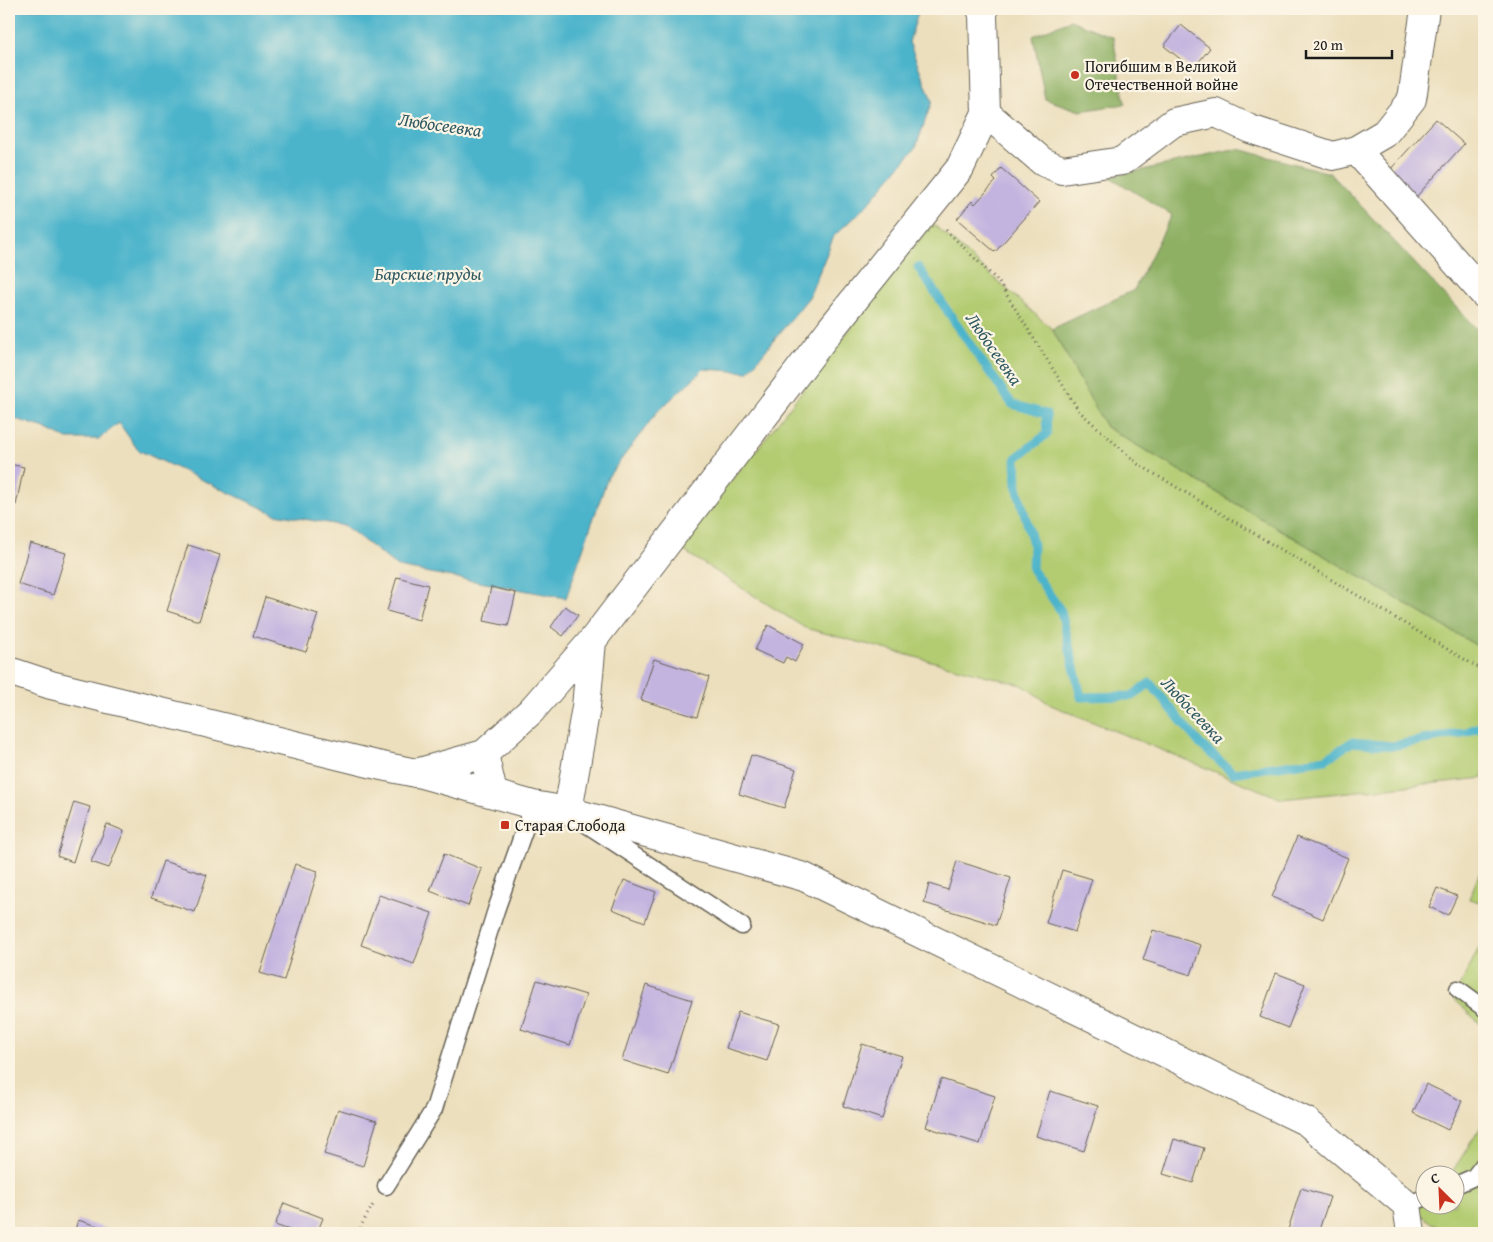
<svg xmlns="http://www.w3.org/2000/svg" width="1493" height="1242" font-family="'Gentium Book Plus',serif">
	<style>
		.green { fill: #b3cc72; stroke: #687447 }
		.forest { fill: #8eb064; stroke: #556640 }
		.water { fill: #4cb4cb; stroke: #346874 }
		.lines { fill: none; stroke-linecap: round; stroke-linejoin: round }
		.stream { stroke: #4cb4cb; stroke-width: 9 }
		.building { fill: #c2b4df }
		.service-casing { stroke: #656054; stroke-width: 19 }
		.minor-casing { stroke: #656054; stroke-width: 30 }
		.tertiary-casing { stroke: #656054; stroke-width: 30 }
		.path { stroke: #656054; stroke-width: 3; stroke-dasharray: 1 4; stroke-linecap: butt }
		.service { stroke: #fff; stroke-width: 16 }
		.minor { stroke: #fff; stroke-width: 28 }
		.tertiary { stroke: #fff; stroke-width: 28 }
		.poi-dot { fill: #c8321e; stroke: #fcf5e5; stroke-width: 2 }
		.labels { text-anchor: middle; stroke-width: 4.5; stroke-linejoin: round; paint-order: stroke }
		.poi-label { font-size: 16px; fill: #1c1c1c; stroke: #fcf5e5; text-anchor: start }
		.water-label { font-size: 18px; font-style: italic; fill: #2f5962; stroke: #fcf5e5 }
	</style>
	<rect width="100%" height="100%" fill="#fcf5e5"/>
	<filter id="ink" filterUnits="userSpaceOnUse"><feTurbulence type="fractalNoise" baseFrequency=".02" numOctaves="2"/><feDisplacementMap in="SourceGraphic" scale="10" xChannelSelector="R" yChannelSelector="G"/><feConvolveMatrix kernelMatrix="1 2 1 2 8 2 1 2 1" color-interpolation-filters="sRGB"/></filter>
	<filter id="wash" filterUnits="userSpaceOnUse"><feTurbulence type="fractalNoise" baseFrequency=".0096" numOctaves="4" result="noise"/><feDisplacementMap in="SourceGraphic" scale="20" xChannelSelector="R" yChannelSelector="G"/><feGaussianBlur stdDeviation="1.12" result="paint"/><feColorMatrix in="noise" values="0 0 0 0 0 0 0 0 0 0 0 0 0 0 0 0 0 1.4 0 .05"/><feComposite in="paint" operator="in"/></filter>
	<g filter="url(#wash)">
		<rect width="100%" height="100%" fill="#ecdfbd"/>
		<path class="green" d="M932 223 1052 329 1106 427 1484 650V778L1282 799 1051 705 1022 685 805 628 676 546 755 452Z
			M1484 862V903L1469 899Z
			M1484 938V1027L1453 999Z
			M1484 1122V1233H1458L1438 1228 1407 1205 1456 1204V1174H1449L1452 1172Z"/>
		<path class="forest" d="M1070 20 1113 37 1125 104 1080 111 1045 99 1033 36Z
			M1238 149 1330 173 1484 337V650L1106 427 1052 329 1134 290 1172 215 1110 177Z"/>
		<path class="water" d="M9 9H915L918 13 909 42 932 101 916 147 867 205 834 236 809 297 748 372 704 369 657 412 608 477 566 598 398 567 345 526 275 514 138 450 119 423 99 439H67L45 428 9 417Z"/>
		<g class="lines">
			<path class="stream" d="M918 267 969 343 1012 404 1046 414 1047 434 1016 458 1017 487 1033 544 1032 569 1061 611 1081 697 1132 696 1150 683 1200 744 1233 773 1326 759 1352 742 1392 746 1467 732 1484 725"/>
		</g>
		<g id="blocks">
			<path class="building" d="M1181 25 1210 48 1193 69 1164 46Z
				M1436 119 1464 144 1416 197 1388 172Z
				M1001 168 1039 202 995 252 957 219 972 201 975 204 996 181 993 178Z
				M9 464 24 467 16 505 9 504Z
				M30 543 66 553 53 595 18 584Z
				M188 545 220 555 199 621 167 611Z
				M397 577 428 585 419 620 387 611Z
				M491 587 516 593 508 626 484 621Z
				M265 597 318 614 306 652 253 636Z
				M565 606 578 615 563 636 551 627Z
				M768 625 804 644 795 662 786 657 783 663 755 650Z
				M654 659 709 677 697 717 641 700Z
				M751 755 796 769 784 808 739 794Z
				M74 802 90 807 73 862 57 856Z
				M107 824 124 831 109 868 91 862Z
				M1297 837 1348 858 1323 919 1272 897Z
				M444 854 482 869 468 906 430 891Z
				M163 861 207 875 195 912 151 898Z
				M957 861 1011 878 996 925 924 903 929 884 948 890Z
				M295 864 318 871 284 980 260 973Z
				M1062 870 1092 879 1075 932 1046 923Z
				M624 880 656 892 645 922 612 909Z
				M1437 888 1457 896 1448 915 1429 907Z
				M379 895 432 913 414 964 361 945Z
				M1153 930 1201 945 1191 975 1143 960Z
				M1276 973 1305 984 1288 1028 1260 1017Z
				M537 980 586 995 570 1045 521 1029Z
				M646 985 692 1000 668 1075 622 1060Z
				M738 1012 779 1024 767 1061 726 1048Z
				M862 1044 902 1056 882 1119 843 1106Z
				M941 1079 995 1096 980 1144 926 1127Z
				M1426 1084 1462 1101 1448 1130 1413 1113Z
				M1050 1091 1098 1106 1084 1151 1036 1136Z
				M338 1109 377 1121 363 1166 324 1154Z
				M1174 1139 1204 1148 1193 1183 1163 1174Z
				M1301 1188 1330 1197 1318 1233H1287Z
				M284 1203 323 1218 317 1233H298L275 1225Z
				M78 1220 121 1233H74Z"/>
		</g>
	</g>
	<g filter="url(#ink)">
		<use href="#blocks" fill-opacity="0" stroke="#656054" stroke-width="1"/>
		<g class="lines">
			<defs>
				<path id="service" d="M586 824 742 926
					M1458 989 1484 1008
					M1456 1185 1474 1177 1484 1164
					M386 1186 434 1109 496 910 533 805
					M1407 1205 1426 1197"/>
				<path id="minor" d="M986 113 1043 162 1062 170 1122 161 1174 122 1216 113 1250 129 1333 156 1356 150 1385 133 1412 99 1425 9
					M1356 150 1484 294
					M9 671 51 685 377 765 416 773
					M484 754 493 793
					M568 811 804 877 1307 1122 1407 1205 1411 1233"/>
				<path id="tertiary" d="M416 773 484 754 531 711 592 641 830 330 960 168 986 113 983 15 981 9
					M418 773 533 805 568 811 586 707 592 641"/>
			</defs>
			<use href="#service" class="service-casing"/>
			<use href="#minor" class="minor-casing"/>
			<use href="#tertiary" class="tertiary-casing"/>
			<path class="path" d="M946 230 998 281 1079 411 1138 464 1484 671
				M359 1233 363 1222 373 1205"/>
			<use href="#service" class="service"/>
			<use href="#minor" class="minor"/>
			<use href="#tertiary" class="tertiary"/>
		</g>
	</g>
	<g class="poi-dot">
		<circle cx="1075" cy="75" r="5"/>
		<rect x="500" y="820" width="10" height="10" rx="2.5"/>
	</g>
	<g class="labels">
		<g class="poi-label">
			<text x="1085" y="72">Погибшим в Великой<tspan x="1085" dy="18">Отечественной войне</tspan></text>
			<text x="515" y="831">Старая Слобода</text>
		</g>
		<g class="water-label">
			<text transform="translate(440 125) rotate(8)" y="6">Любосеевка</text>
			<text x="428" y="280">Барские пруды</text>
			<text transform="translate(994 349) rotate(55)" y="6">Любосеевка</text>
			<text transform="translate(1193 710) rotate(47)" y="6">Любосеевка</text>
		</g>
	</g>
	<rect width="1493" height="1242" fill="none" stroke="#fcf5e5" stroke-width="30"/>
	<g transform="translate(1440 1190) rotate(336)"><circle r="24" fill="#fcf5e5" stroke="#a29e95"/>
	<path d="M0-4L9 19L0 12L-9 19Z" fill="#c8321e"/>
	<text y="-8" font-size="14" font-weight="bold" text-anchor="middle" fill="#1c1c1c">С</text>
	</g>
	<path d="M1306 50v8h86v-8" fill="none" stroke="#1c1c1c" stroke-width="2.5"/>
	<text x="1313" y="50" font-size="15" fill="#1c1c1c" stroke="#fcf5e5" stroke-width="4" paint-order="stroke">20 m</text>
</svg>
